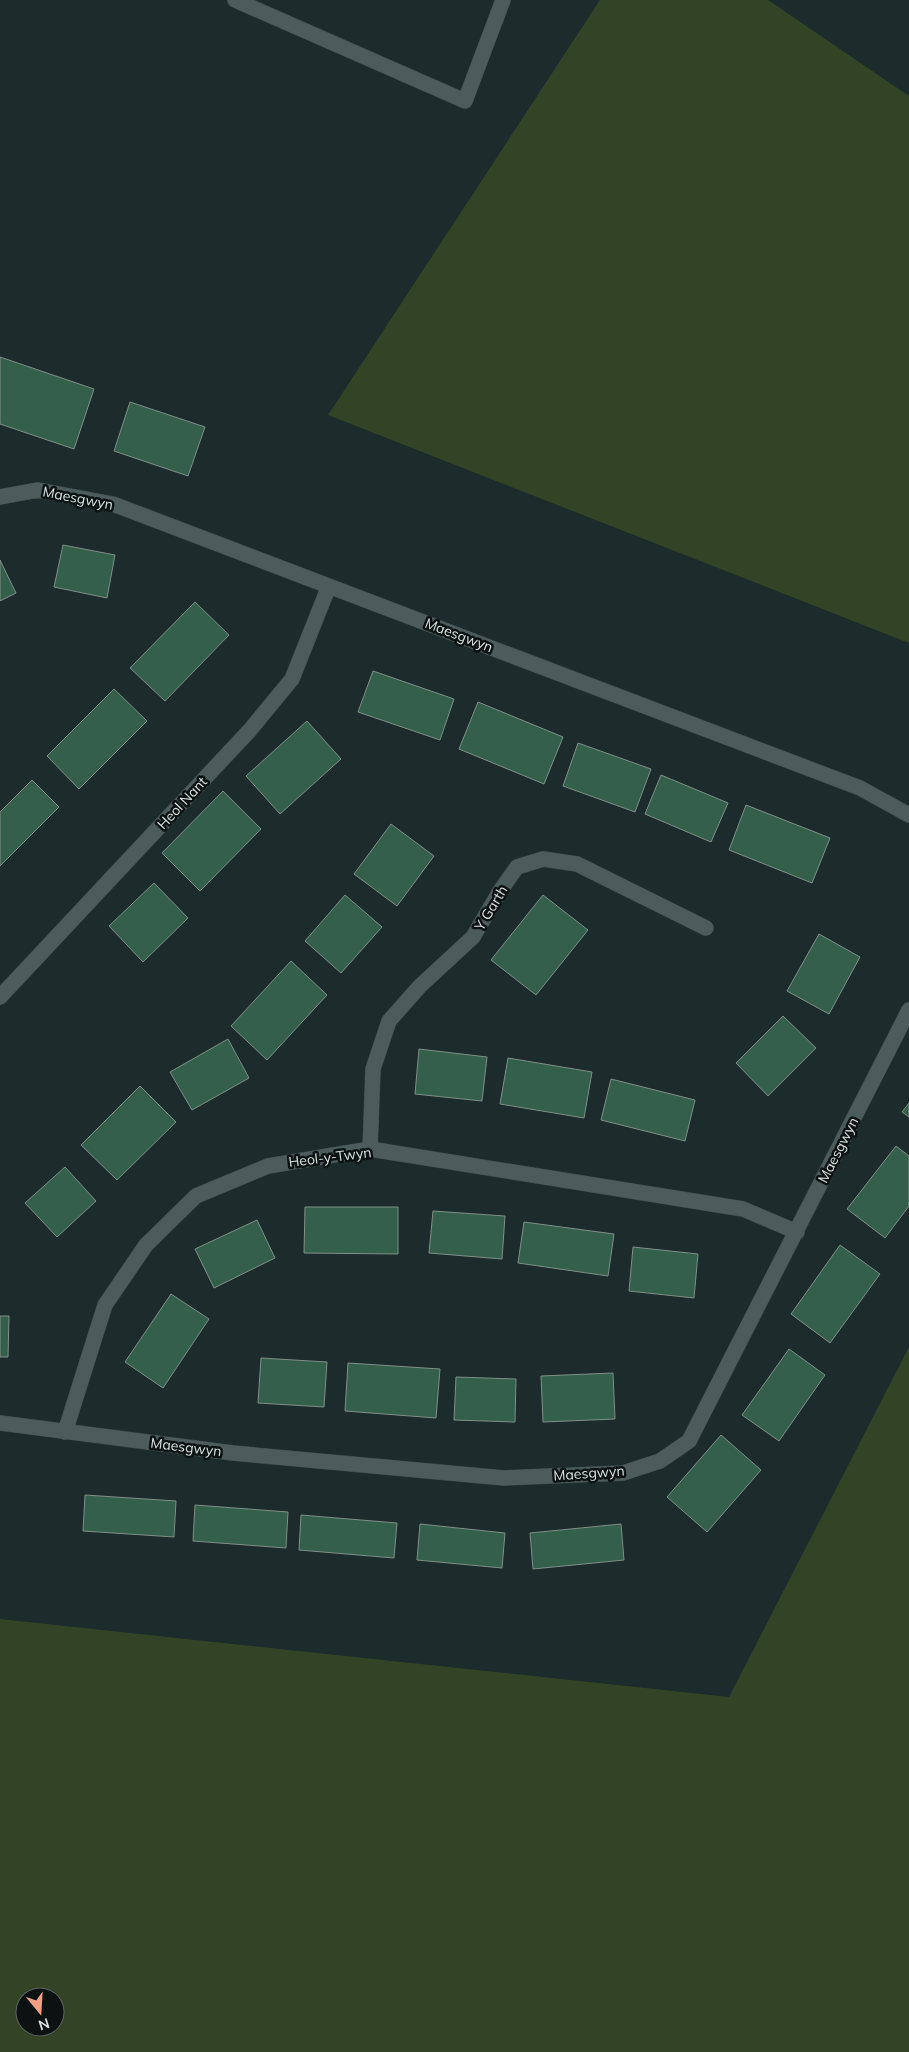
<svg xmlns="http://www.w3.org/2000/svg" width="909" height="2052" font-family="Mulish,sans-serif">
	<style>
		.green { fill: #334326; fill-rule: evenodd }
		.building { fill: #335f4b; stroke: #819089 }
		.lines { fill: none; stroke-linecap: round; stroke-linejoin: round }
		.service-casing { stroke: #394646; stroke-width: 16 }
		.minor-casing { stroke: #394646; stroke-width: 16 }
		.service { stroke: #4c5c5c; stroke-width: 15 }
		.minor { stroke: #4c5c5c; stroke-width: 15 }
		.labels { text-anchor: middle; stroke-width: 5; stroke-linejoin: round; paint-order: stroke }
		.street-label { font-size: 14px; fill: #dae3e3; stroke: #0c1212 }
	</style>
	<rect width="100%" height="100%" fill="#1c2b2b"/>
	<path class="green" d="M600 0H768L909 96V643L328 415Z
		M909 1347V2052H0V1619L729 1697ZM25 1997H55V2027H25Z"/>
	<path class="building" d="M0 357 94 389 74 449 0 424Z
		M130 402 205 427 188 476 114 451Z
		M63 545 115 555 107 598 54 587Z
		M0 560 16 593 0 601Z
		M195 602 229 635 165 701 130 668Z
		M373 671 454 699 440 740 358 712Z
		M114 689 147 721 79 789 47 756Z
		M478 702 563 737 544 784 459 749Z
		M307 721 341 759 280 814 246 776Z
		M578 743 651 769 635 812 563 786Z
		M661 775 728 803 711 842 645 814Z
		M32 780 59 807 0 866V812Z
		M223 791 261 829 200 891 162 853Z
		M746 805 830 838 812 883 729 850Z
		M391 824 434 856 397 906 354 874Z
		M154 883 188 918 143 962 109 926Z
		M345 895 382 927 341 973 305 941Z
		M543 895 588 930 536 995 491 960Z
		M819 934 860 957 829 1014 787 991Z
		M291 961 327 995 267 1060 231 1026Z
		M783 1016 816 1048 768 1096 736 1063Z
		M228 1039 249 1078 192 1110 170 1072Z
		M419 1049 487 1057 482 1101 415 1094Z
		M508 1058 592 1072 584 1118 500 1104Z
		M611 1079 695 1100 685 1141 601 1120Z
		M140 1086 176 1122 117 1180 81 1145Z
		M909 1103V1117L902 1112Z
		M896 1146 909 1156V1206L885 1238 847 1209Z
		M65 1167 96 1201 57 1237 25 1203Z
		M305 1207H398V1254L304 1253Z
		M433 1211 505 1216 502 1259 429 1253Z
		M257 1220 275 1258 214 1288 195 1249Z
		M524 1222 614 1234 608 1276 518 1263Z
		M840 1245 880 1274 830 1343 791 1314Z
		M633 1247 698 1254 694 1298 629 1291Z
		M171 1294 209 1319 163 1388 125 1362Z
		M0 1316H9L8 1357H0Z
		M789 1349 825 1375 779 1441 742 1415Z
		M261 1358 327 1362 324 1407 258 1403Z
		M348 1363 440 1369 436 1418 345 1411Z
		M613 1373 615 1419 543 1422 541 1376Z
		M456 1377 516 1379 515 1422 454 1420Z
		M721 1435 761 1470 707 1532 667 1497Z
		M85 1495 176 1501 174 1537 83 1531Z
		M195 1505 288 1512 286 1548 193 1541Z
		M301 1515 397 1523 394 1558 299 1550Z
		M420 1524 505 1533 502 1568 417 1560Z
		M621 1524 624 1560 533 1569 530 1533Z"/>
	<g class="lines">
		<defs>
			<path id="service" d="M235 0 465 101 503 0"/>
			<path id="minor" d="M0 497 38 490 113 504 860 788 909 815
				M0 997 250 730 292 679 329 586
				M370 1149 373 1069 389 1021 420 986 473 937 500 891 517 867 543 859 577 864 706 928
				M0 1423 233 1453 504 1478 623 1473 660 1461 689 1441 909 1010
				M65 1432 105 1305 146 1245 196 1196 268 1166 370 1149 743 1209 797 1232"/>
		</defs>
		<use href="#service" class="service-casing"/>
		<use href="#minor" class="minor-casing"/>
		<use href="#service" class="service"/>
		<use href="#minor" class="minor"/>
	</g>
	<g class="labels">
		<g class="street-label">
			<text transform="translate(78 498) rotate(11)" y="5">Maesgwyn</text>
			<text transform="translate(459 635) rotate(21)" y="5">Maesgwyn</text>
			<text transform="translate(182 803) rotate(-47)" y="5">Heol Nant</text>
			<text transform="translate(491 908) rotate(-59)" y="5">Y Garth</text>
			<text transform="translate(838 1150) rotate(-63)" y="5">Maesgwyn</text>
			<text transform="translate(330 1157) rotate(-7)" y="5">Heol-y-Twyn</text>
			<text transform="translate(186 1447) rotate(7)" y="5">Maesgwyn</text>
			<text transform="translate(589 1473) rotate(-4)" y="5">Maesgwyn</text>
		</g>
	</g>
	<g transform="translate(40 2012) rotate(162)"><circle r="24" fill="#0c1212" stroke="#5e6666"/>
	<path d="M0-4L9 19L0 12L-9 19Z" fill="#f49e86"/>
	<text y="-8" font-size="14" font-weight="bold" text-anchor="middle" fill="#dae3e3">N</text>
	</g>
</svg>
